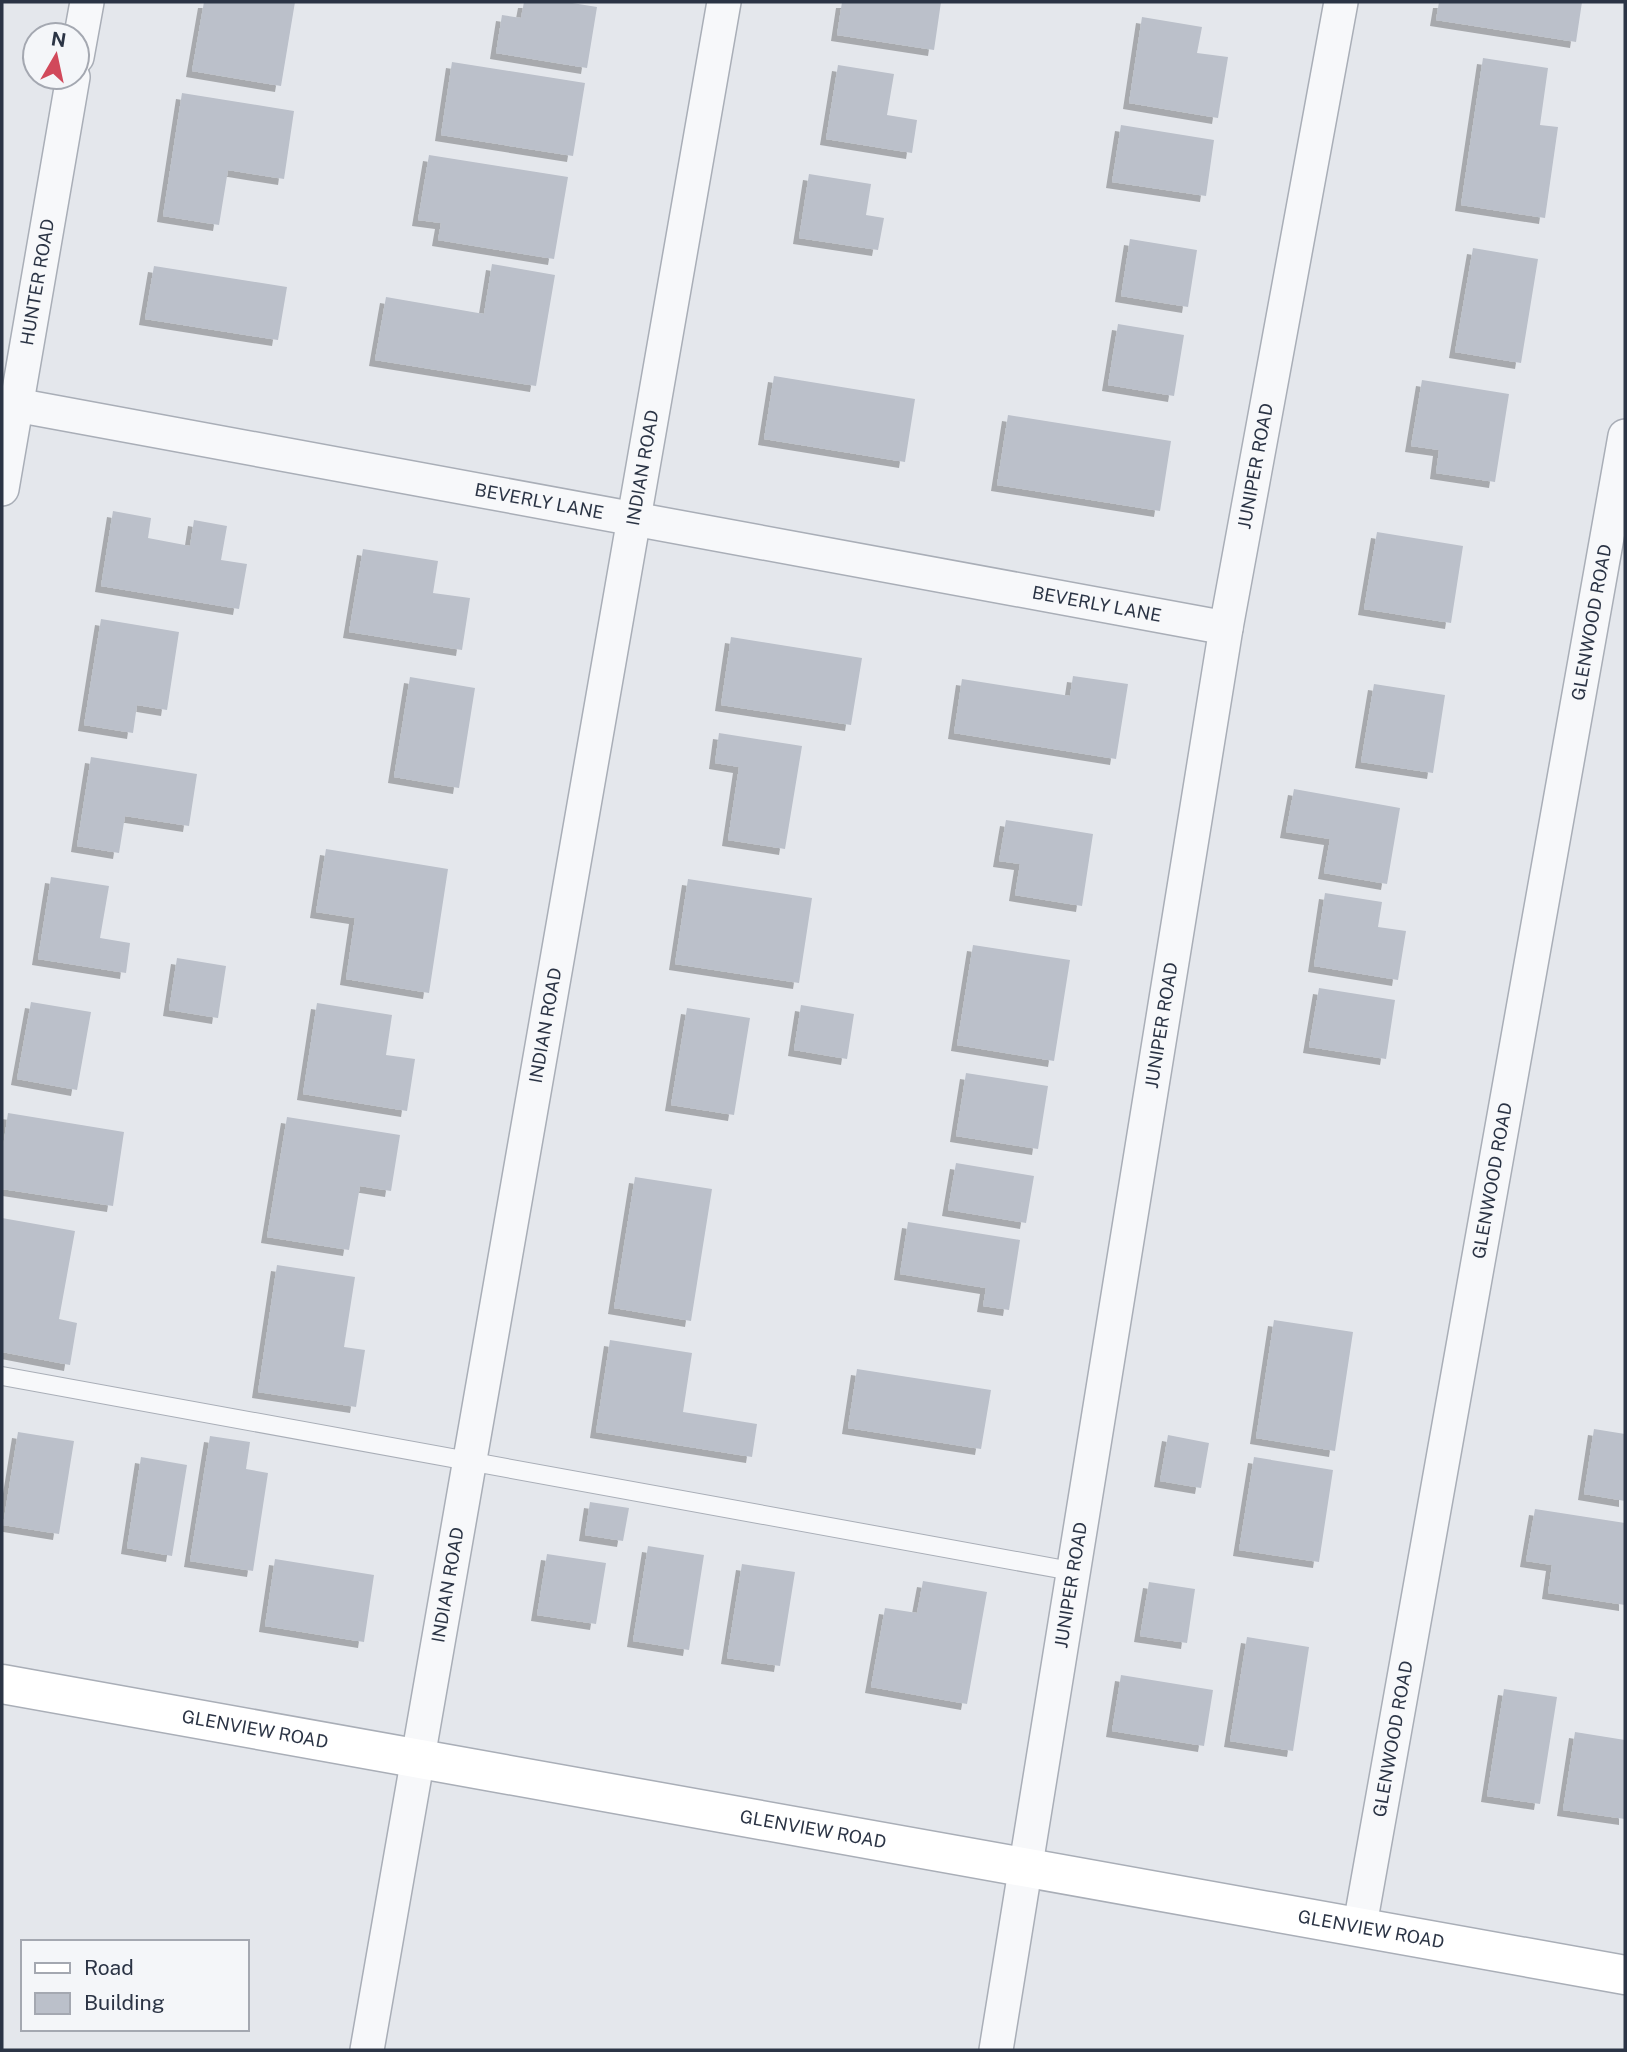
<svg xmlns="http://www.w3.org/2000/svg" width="1627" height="2052" font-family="'Public Sans',sans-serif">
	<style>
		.building { fill: #bbc0ca; filter: url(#shadow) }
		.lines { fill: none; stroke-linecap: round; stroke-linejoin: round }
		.lane-casing { stroke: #a9aeb7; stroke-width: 20 }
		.street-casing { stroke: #a9aeb7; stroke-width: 36 }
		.secondary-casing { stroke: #a9aeb7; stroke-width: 41 }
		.lane { stroke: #f7f8fa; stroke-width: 18 }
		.street { stroke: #f7f8fa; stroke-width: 33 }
		.secondary { stroke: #fff; stroke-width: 38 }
		.labels { text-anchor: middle; stroke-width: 7; stroke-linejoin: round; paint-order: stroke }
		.street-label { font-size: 18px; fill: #2b3445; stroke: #f4f6f9 }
	</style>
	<defs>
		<filter id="shadow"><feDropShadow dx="-6" dy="6" stdDeviation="0" flood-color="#0004"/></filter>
	</defs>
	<rect width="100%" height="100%" fill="#e4e7ec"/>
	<path class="building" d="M204 2H295L281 86 192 71Z
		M524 2H566L597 7 587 68 496 53 502 15 521 18Z
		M842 2H941L934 50 837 35Z
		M1439 2H1582L1576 42 1436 20Z
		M1142 17 1202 27 1197 53 1228 57 1218 118 1129 103Z
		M1483 58 1548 68 1540 125 1558 127 1545 218 1461 205Z
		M452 62 585 83 573 156 441 135Z
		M838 65 894 74 887 115 917 120 912 153 826 139Z
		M182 93 294 111 284 179 228 170 219 225 163 216Z
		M1121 125 1214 140 1206 196 1112 182Z
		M429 155 568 177 554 259 438 240 441 223 418 220Z
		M809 174 871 184 866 215 884 218 878 250 799 238Z
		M1130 239 1197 250 1188 307 1121 296Z
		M1473 248 1538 259 1521 363 1455 352Z
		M492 264 555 275 536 386 375 360 386 297 484 314Z
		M154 266 287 287 278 340 145 319Z
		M1118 324 1184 335 1174 396 1108 385Z
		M774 376 915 399 905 462 764 439Z
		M1422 380 1509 394 1495 482 1436 473 1439 450 1411 446Z
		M1008 415 1171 441 1160 511 997 485Z
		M113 511 151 518 148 538 190 546 194 520 227 526 221 560 247 564 239 609 101 586Z
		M1377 532 1463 546 1451 623 1364 609Z
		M363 549 438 561 433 593 470 598 462 650 349 632Z
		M101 619 179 632 167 710 137 705 133 733 84 725Z
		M731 637 862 658 851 725 721 705Z
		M1073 676 1128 684 1116 759 954 733 962 679 1070 696Z
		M410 677 475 688 459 788 394 777Z
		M1374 684 1445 695 1433 773 1361 762Z
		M719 733 802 746 785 849 728 840 739 767 715 763Z
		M91 757 197 774 189 826 125 816 119 853 77 846Z
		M1294 789 1400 808 1387 884 1324 873 1330 839 1286 832Z
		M1006 820 1093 834 1082 906 1015 895 1020 864 999 861Z
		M326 849 448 869 429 993 346 979 355 918 316 912Z
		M51 877 109 886 100 938 130 943 126 973 38 959Z
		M688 879 812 898 799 983 675 964Z
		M1325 893 1382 902 1378 927 1406 931 1398 980 1314 966Z
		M973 945 1070 960 1054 1061 957 1045Z
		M177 958 226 966 218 1018 169 1010Z
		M1319 988 1395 1000 1386 1059 1309 1047Z
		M31 1002 91 1012 77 1090 17 1079Z
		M317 1003 392 1015 386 1055 415 1059 407 1111 303 1094Z
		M801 1005 854 1014 847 1059 794 1050Z
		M687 1008 750 1018 734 1115 671 1105Z
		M966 1073 1048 1086 1038 1149 956 1136Z
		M8 1113 124 1132 113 1206 2 1189V1154Z
		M287 1117 400 1135 391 1191 360 1186 349 1250 267 1237Z
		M956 1163 1034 1176 1026 1223 948 1210Z
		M635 1177 712 1189 691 1321 614 1308Z
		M2 1218 75 1231 59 1319 77 1323 70 1365 2 1352Z
		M908 1222 1020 1240 1009 1310 983 1306 986 1288 900 1274Z
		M277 1265 355 1277 344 1347 365 1350 356 1407 258 1392Z
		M1274 1320 1353 1332 1335 1451 1256 1438Z
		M610 1340 692 1353 683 1412 757 1424 752 1457 596 1432Z
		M857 1369 991 1390 981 1449 848 1428Z
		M1594 1429 1625 1434V1501L1584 1494Z
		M18 1432 74 1441 59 1534 3 1525Z
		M1168 1435 1209 1443 1201 1488 1160 1481Z
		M210 1436 250 1442 246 1469 268 1473 253 1571 190 1561Z
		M141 1457 187 1465 172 1556 127 1548Z
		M1254 1457 1333 1470 1319 1562 1239 1550Z
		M590 1502 629 1508 623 1541 585 1535Z
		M1535 1509 1625 1523V1605L1548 1593 1552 1565 1526 1561Z
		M648 1546 704 1555 689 1650 633 1641Z
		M547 1554 606 1563 596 1624 537 1615Z
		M275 1559 374 1575 364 1642 265 1626Z
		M742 1564 795 1572 780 1666 727 1658Z
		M923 1581 987 1592 967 1704 871 1687 885 1608 917 1613Z
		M1149 1582 1195 1589 1187 1643 1140 1636Z
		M1247 1637 1309 1647 1293 1751 1230 1741Z
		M1121 1675 1213 1690 1204 1746 1112 1731Z
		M1504 1689 1557 1697 1540 1804 1487 1796Z
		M1575 1732 1625 1740V1819L1563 1810Z"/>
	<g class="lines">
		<defs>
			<path id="lane" d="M2 1376 1071 1571"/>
			<g id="street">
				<path d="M77 57 87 2"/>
				<path id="s1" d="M16 405 1226 628"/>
				<path id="s2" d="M2 489 73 77"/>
				<path id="s3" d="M1360 1925 1625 436"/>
				<path id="s4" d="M367 2050 724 2"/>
				<path id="s5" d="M996 2050 1226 628 1341 2"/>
			</g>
			<g id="secondary">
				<path id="s6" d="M2 1684 1625 1975"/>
			</g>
		</defs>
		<use href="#lane" class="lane-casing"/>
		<use href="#street" class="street-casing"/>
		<use href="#secondary" class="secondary-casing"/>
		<use href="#lane" class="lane"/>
		<use href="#street" class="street"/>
		<use href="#secondary" class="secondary"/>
	</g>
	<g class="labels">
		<g class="street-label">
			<text dy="6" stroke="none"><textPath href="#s2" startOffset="210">HUNTER ROAD</textPath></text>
			<text dy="6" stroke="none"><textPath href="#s5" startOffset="1605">JUNIPER ROAD</textPath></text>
			<text dy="6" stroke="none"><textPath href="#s4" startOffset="1606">INDIAN ROAD</textPath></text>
			<text dy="6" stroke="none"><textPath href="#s1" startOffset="532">BEVERLY LANE</textPath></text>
			<text dy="6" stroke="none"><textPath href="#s1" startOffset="1099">BEVERLY LANE</textPath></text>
			<text dy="6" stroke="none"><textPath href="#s3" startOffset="1323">GLENWOOD ROAD</textPath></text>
			<text dy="6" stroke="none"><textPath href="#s5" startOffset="1038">JUNIPER ROAD</textPath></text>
			<text dy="6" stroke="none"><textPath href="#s4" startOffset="1040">INDIAN ROAD</textPath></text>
			<text dy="6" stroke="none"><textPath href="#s3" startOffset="756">GLENWOOD ROAD</textPath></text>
			<text dy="6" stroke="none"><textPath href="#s5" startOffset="471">JUNIPER ROAD</textPath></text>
			<text dy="6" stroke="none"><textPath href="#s4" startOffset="472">INDIAN ROAD</textPath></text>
			<text dy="6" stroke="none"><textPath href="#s6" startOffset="257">GLENVIEW ROAD</textPath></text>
			<text dy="6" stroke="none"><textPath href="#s3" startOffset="189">GLENWOOD ROAD</textPath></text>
			<text dy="6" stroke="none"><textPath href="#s6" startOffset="824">GLENVIEW ROAD</textPath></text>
			<text dy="6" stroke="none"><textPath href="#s6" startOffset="1391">GLENVIEW ROAD</textPath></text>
		</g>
	</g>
	<rect width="1627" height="2052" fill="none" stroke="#2b3445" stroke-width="7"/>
	<rect x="21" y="1940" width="228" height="91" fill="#f4f6f9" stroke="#a4a8b1" stroke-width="2"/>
	<rect x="35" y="1963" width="35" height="10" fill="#ffffff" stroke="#a4a8b1" stroke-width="2"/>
	<text x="84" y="1975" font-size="21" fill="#2b3445">Road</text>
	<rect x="35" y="1993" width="35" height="21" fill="#bbc0ca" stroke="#a4a8b1" stroke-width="2"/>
	<text x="84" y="2010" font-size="21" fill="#2b3445">Building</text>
	<g transform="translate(56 56) rotate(9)"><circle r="33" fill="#f4f6f9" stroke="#a4a8b1" stroke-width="2"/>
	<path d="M0-5L12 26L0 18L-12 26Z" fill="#d1495b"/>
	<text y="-10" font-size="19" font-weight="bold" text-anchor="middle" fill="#2b3445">N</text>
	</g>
</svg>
